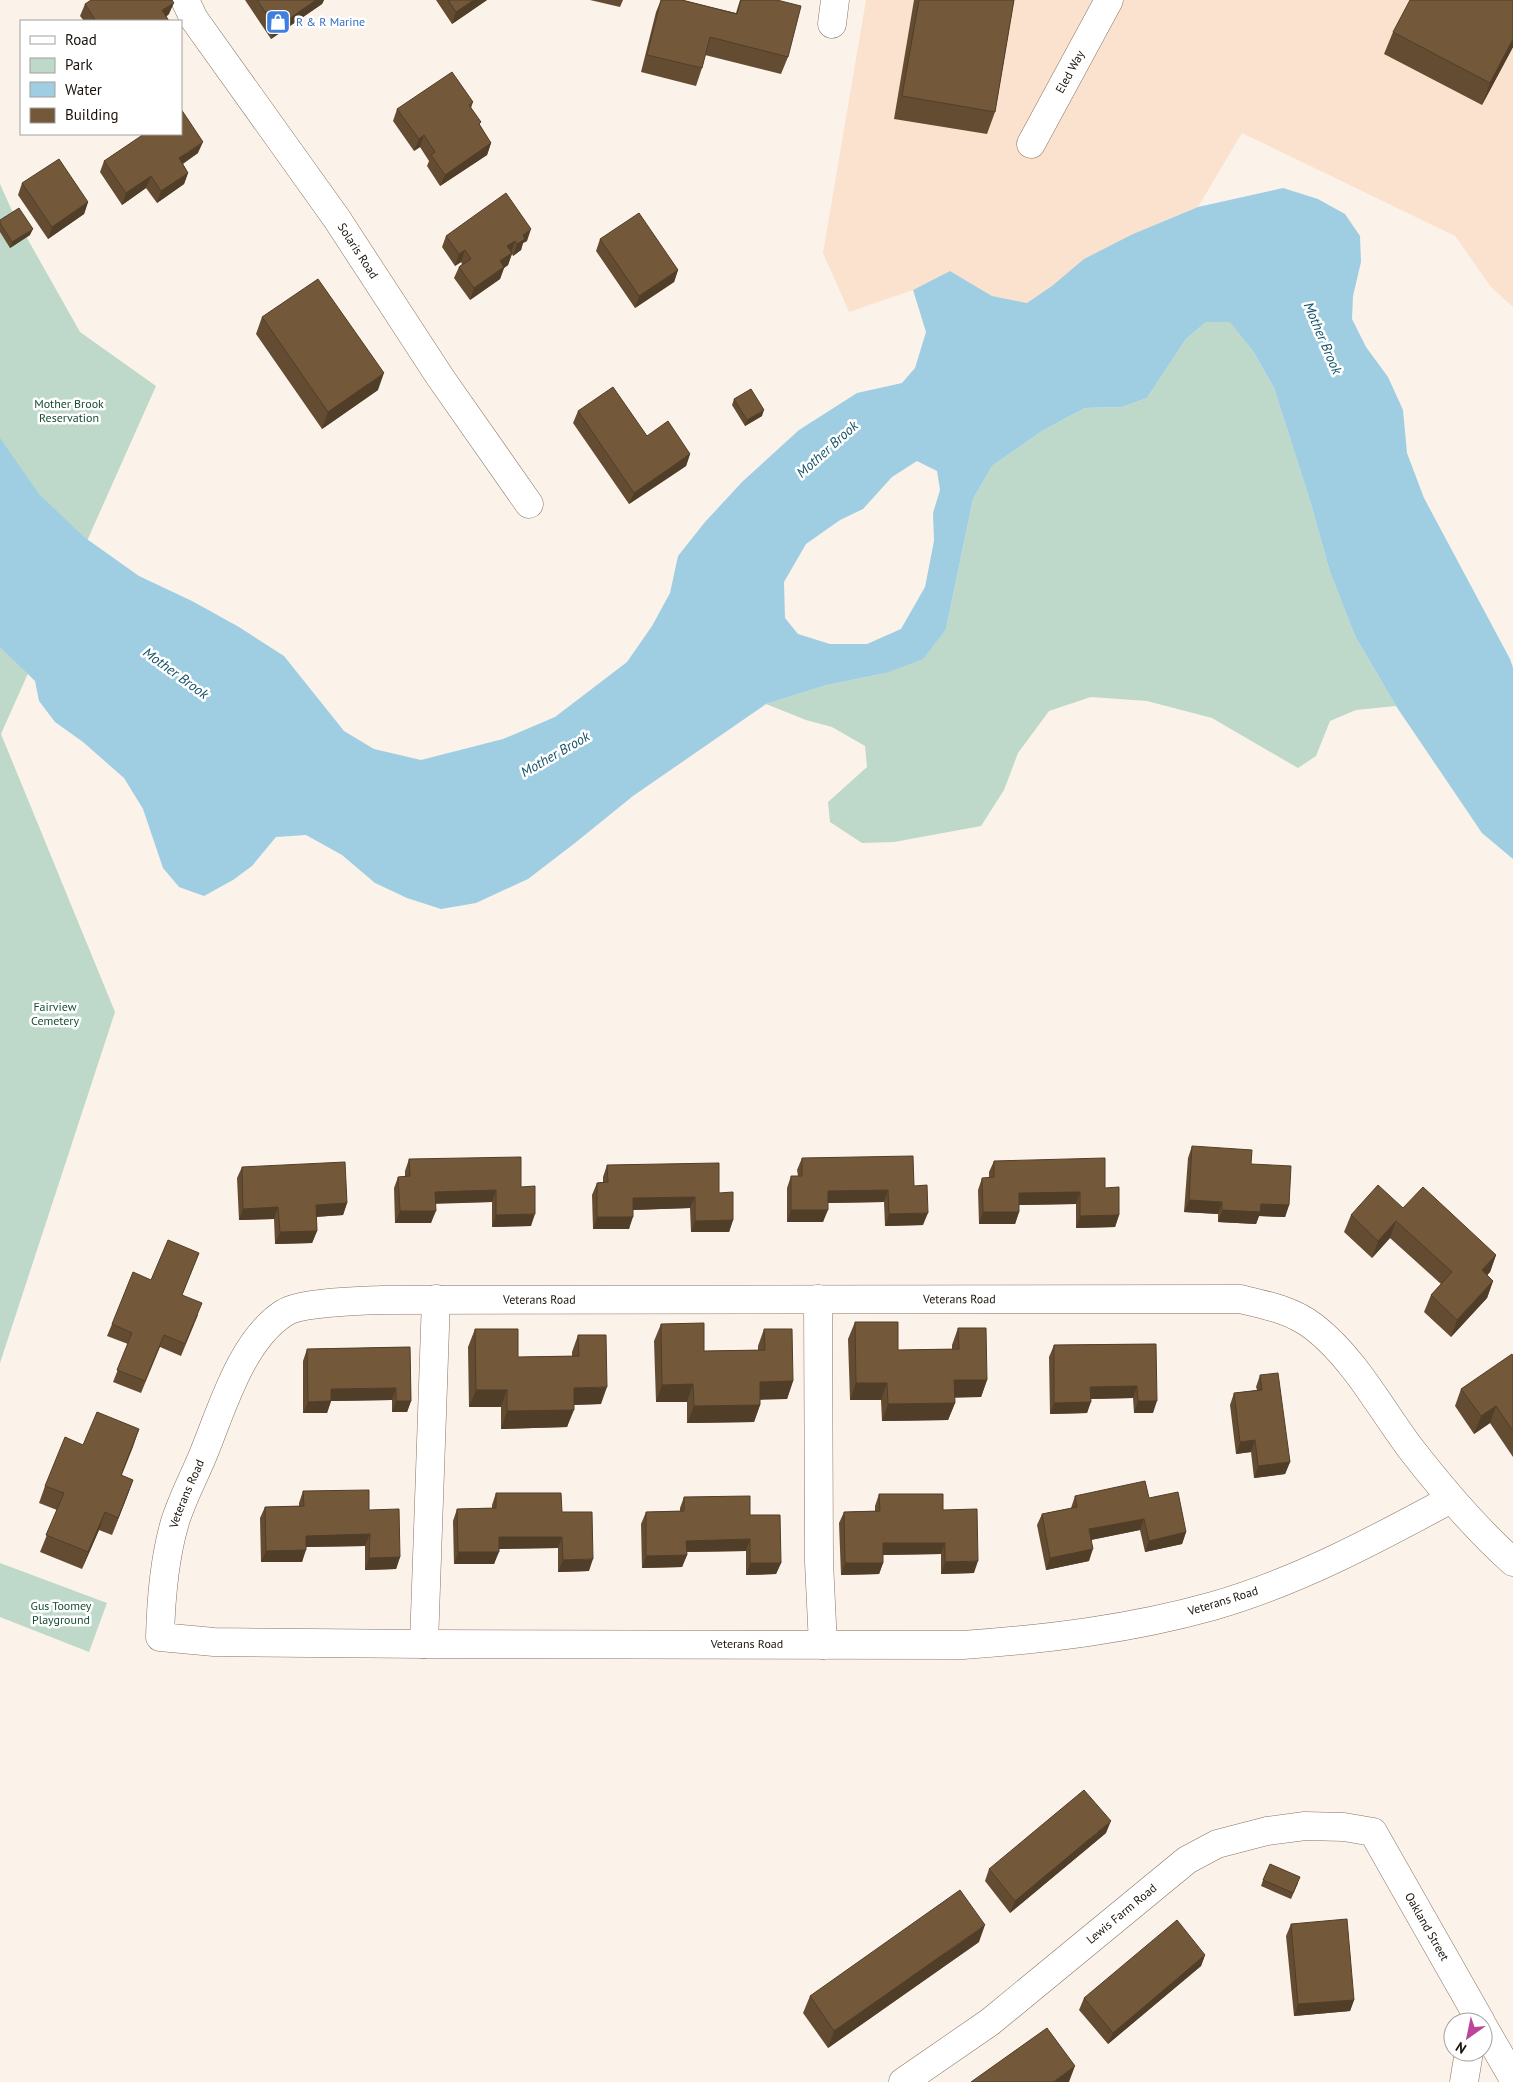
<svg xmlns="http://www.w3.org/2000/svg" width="1513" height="2082" font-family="'PT Sans',sans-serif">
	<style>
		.built { fill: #fbe2ce }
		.green { fill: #bed9c9 }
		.water { fill: #9fcee3; fill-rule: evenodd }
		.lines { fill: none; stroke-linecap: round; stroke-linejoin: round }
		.minor-casing { stroke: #897361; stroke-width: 29 }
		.minor { stroke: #fff; stroke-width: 28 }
		.wall { fill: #644c32 }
		.shaded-wall { fill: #513e29 }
		.building { fill: #74583a; stroke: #513e29 }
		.labels { text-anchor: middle; stroke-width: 5; stroke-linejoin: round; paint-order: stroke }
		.shop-label { font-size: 12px; fill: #366cbe; stroke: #fff; text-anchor: start }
		.street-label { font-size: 12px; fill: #1a120b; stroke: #fff }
		.park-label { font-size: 12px; fill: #174c33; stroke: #fff }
		.water-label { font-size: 14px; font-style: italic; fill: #155368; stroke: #fff }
	</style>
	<rect width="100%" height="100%" fill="#fbf2ea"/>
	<path class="built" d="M866 0H1513V307L1491 287 1455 236 1242 133 1198 207 1133 234 1027 303 992 296 950 271 913 290 849 312 823 253Z"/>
	<path class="green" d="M0 184 14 215 80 332 156 386 1 734 115 1012 0 1363Z
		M1206 322H1231L1253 351 1274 388 1311 504 1330 572 1355 636 1396 706 1356 710 1330 721 1316 756 1298 768 1212 718 1147 701 1091 697 1049 711 1018 753 1004 790 981 826 894 842 862 843 830 822 828 802 867 767 865 746 832 727 806 720 766 704 827 685 886 673 946 629 973 499 992 466 1042 431 1085 408 1122 407 1147 398 1186 339Z
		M0 1563 107 1603 89 1652 0 1617Z"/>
	<path class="water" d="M1283 188 1318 199 1345 214 1360 236 1361 262 1353 296 1352 319 1366 347 1388 377 1403 410 1407 453 1424 498 1510 659 1513 668V859L1482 833 1396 706 1355 636 1330 572 1311 504 1274 388 1253 351 1230 322H1206L1186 339 1147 398 1122 407 1085 408 1042 431 992 466 973 499 946 629 923 659 886 673 827 685 766 704 633 796 575 843 528 879 476 903 441 909 407 898 375 883 342 855 306 835 276 837 252 866 233 880 204 896 179 887 163 868 143 809 124 778 83 742 55 722 39 701 35 681 0 647V438L39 494 84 537 139 576 192 601 239 627 284 656 344 731 374 749 421 760 503 739 555 717 627 662 652 626 670 593 678 556 705 522 742 482 799 430 857 393 902 383 915 368 926 332 913 290 950 271 992 296 1027 303 1052 286 1084 259 1133 234 1198 207ZM917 461 937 471 940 490 933 513 934 541 925 587 901 629 867 644H830L798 634 785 618 784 582 806 544 840 520 863 509 892 477Z"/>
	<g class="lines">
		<defs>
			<g id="minor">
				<path id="s1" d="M185 0 194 19 337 219 440 377 529 504"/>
				<path d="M832 24 835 0"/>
				<path id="s2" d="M1031 144 1109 0"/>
				<path d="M818 1299 819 1562 823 1645"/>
				<path id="s3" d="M1451 1499C1375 1540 1297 1582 1213 1606 1131 1629 1048 1639 963 1645L424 1644 214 1642 160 1637C161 1598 164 1559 175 1522 182 1499 194 1477 203 1455 222 1409 241 1341 284 1313 301 1302 359 1301 381 1300L1240 1299C1266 1305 1292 1310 1314 1327 1355 1359 1380 1408 1411 1449 1442 1489 1475 1528 1513 1562"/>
				<path d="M424 1644 436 1299"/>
				<path d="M1483 2026 1513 2078"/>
				<path id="s4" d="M903 2082 990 2022 1187 1860 1217 1844 1267 1831 1305 1826 1344 1827 1373 1832 1481 2022"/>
				<path d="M1464 2082 1469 2052"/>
			</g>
		</defs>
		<use href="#minor" class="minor-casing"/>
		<use href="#minor" class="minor"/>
	</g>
	<path class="wall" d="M245 0H324L322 4 271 39Z
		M436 0H487L452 24Z
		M590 0H623L620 7Z
		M661 0H682L736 13 740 0H777L788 57 781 74 705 55 702 68 696 86 641 72 656 12Z
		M914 0H1014L995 112 987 134 894 119Z
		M1513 0V47L1482 105 1384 54 1393 32Z
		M85 4 169 14 166 17 169 21H84L80 16Z
		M473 102 471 108 480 125 491 143 487 155 440 186 427 166 429 161 420 147 414 151 393 121 397 109Z
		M198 153 183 164 188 173 184 184 157 203 146 188 122 205 100 172 104 161Z
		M22 183 88 202 84 214 48 239 18 195Z
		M0 220 30 235 10 248 0 232Z
		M446 236 527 241 523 243 521 250 513 256 512 254 508 265 504 268 500 279 470 300 454 278 459 267 462 264 461 262 455 266 442 247Z
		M600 239 678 270 674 282 635 308 596 251Z
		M262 317 378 390 322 429 256 334Z
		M734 399 762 416 745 426 732 405Z
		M578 411 647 436 690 454 686 466 629 504 573 423Z
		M1192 1146 1251 1164 1289 1205 1285 1217 1259 1216 1256 1224 1218 1222V1214L1184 1212 1188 1158Z
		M802 1158 914 1186 923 1225 885 1226 884 1202 828 1203 823 1222H787V1188L791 1176H798L797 1170Z
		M409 1159 521 1187 531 1226 492 1227V1202L435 1203 431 1223H395L394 1188 398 1177 405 1176V1171Z
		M994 1161 1105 1188 1119 1215 1115 1227 1076 1228V1204L1019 1205V1212L1015 1224H979L978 1190 982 1178H989V1172Z
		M607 1165 719 1193 733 1220 729 1232H691L690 1208 633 1210 629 1229H593L592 1195 597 1183 603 1182V1177Z
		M242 1167 347 1203 343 1215 316 1217 317 1231 312 1243 275 1244 274 1219 239 1220 237 1178Z
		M1403 1208 1496 1255 1490 1272 1487 1275 1493 1281 1487 1298 1451 1337 1424 1312 1431 1295 1441 1284 1390 1238 1372 1258 1344 1232 1351 1215Z
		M199 1253 182 1295 198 1315 181 1356 160 1347 141 1393 113 1382 128 1344 107 1336 112 1324 151 1280Z
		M855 1322 898 1350 952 1349V1345L958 1328 987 1380 981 1397H954L955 1403 948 1420 882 1421 881 1400H850L848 1339Z
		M661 1324 704 1351 758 1350V1346L764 1329 793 1381 787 1399H760V1405L754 1422 687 1423V1402H656L654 1341Z
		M475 1329 518 1357 572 1356V1352L578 1335 601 1404 574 1405 567 1427 501 1429V1407H469L468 1347Z
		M1156 1344 1153 1413H1134L1133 1398 1091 1399 1087 1413 1050 1414 1049 1357 1054 1345Z
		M410 1347 411 1401 407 1412H392V1400L331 1401 327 1413H303V1361L307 1349Z
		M1513 1356V1457L1490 1423 1474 1434 1455 1406 1461 1389Z
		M1260 1375 1290 1462 1285 1474 1254 1478 1251 1452 1236 1454 1230 1405 1234 1393 1257 1390 1256 1387Z
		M139 1429 121 1475 133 1480 112 1535 99 1530 82 1569 40 1552 57 1510 39 1503 45 1486 83 1445Z
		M303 1491 369 1510 400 1557 396 1569 365 1570V1546L306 1547 302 1562H261L260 1518 265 1507 299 1506V1503Z
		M496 1493 562 1512 589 1571 558 1572V1548L499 1549 494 1564H454L453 1521 457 1509 492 1508V1505Z
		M879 1494 943 1510 974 1573 941 1574V1554L883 1555V1563L879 1574 841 1575 839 1523 844 1512 875 1511V1506Z
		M1075 1496 1149 1498 1186 1532 1182 1544 1145 1552 1140 1530 1091 1540 1089 1561 1046 1570 1037 1525 1042 1514 1071 1508Z
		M684 1497 750 1515 781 1563 776 1574 746 1575V1551L687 1552V1555L682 1567 642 1568 641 1524 646 1512 680 1511V1508Z
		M1106 1833 1010 1913 985 1881 989 1869Z
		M1263 1880 1298 1883 1291 1899 1261 1886Z
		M1291 1924 1354 2000 1350 2011 1294 2016 1286 1936Z
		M979 1942 828 2048 803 2013 810 1996Z
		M1205 1955 1201 1966 1108 2044 1079 2010 1084 1998Z"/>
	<path class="shaded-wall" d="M316 0H324L322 4 271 39 276 28Z
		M474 0H487L452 24 456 12Z
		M174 3 169 14 159 21 162 10Z
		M1513 39V47L1482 105 1490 83Z
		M424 135 420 147 414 151 419 139Z
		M203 142 198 153 174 169 179 158Z
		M491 143 487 155 440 186 445 175Z
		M188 173 184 184 157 203 161 191Z
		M151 176 146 188 122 205 126 193Z
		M88 202 84 214 48 239 52 227Z
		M33 229 30 235 10 248 12 242Z
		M531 229 527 241 523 243 521 250 513 256 517 244 523 235Z
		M515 241 511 253 507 246Z
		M465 250 461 262 455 266 459 254Z
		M512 253 508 265 504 268 500 279 470 300 474 288 500 261Z
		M678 270 674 282 635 308 639 296Z
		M384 373 378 390 322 429 328 412Z
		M764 410 762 416 745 426 747 420Z
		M690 454 686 466 629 504 634 493Z
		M496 1190 492 1202 431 1204 435 1192Z
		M888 1190 884 1202 823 1203 828 1191Z
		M1080 1192 1076 1204 1015 1205 1019 1193Z
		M695 1197 690 1208 629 1210 633 1198Z
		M1189 1200 1222 1202 1218 1214 1184 1212Z
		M347 1203 343 1215 312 1217 316 1205Z
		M1261 1204 1289 1205 1285 1217 1259 1216 1256 1224 1218 1222 1222 1210Z
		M278 1207 274 1219 239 1220 243 1209Z
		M791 1210H828L823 1222H787Z
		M400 1211H436L431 1223H395Z
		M983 1212H1019L1015 1224H979Z
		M928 1213 923 1225 885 1226 889 1214Z
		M535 1214 531 1226 492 1227 496 1215Z
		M1119 1215 1115 1227 1076 1228 1080 1216Z
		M597 1217H633L629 1229H593Z
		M733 1220 729 1232H691L695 1221Z
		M1396 1221 1390 1238 1372 1258 1378 1241Z
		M317 1231 312 1243 275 1244 280 1232Z
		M1496 1255 1490 1272 1476 1287 1482 1270Z
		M1493 1281 1487 1298 1451 1337 1457 1320Z
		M954 1380H987L981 1397 948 1398Z
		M793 1381 787 1399 754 1400 760 1382Z
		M856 1383H887L881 1400H850Z
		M693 1384 687 1402H656L662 1385Z
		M1137 1386 1133 1398 1086 1399 1090 1387Z
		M607 1387 601 1404 567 1405 574 1388Z
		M396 1388 392 1400 327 1401 331 1389Z
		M476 1390H507L501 1407H469Z
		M331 1401 327 1413H303L308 1402Z
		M396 1401H411L407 1412H392Z
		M1138 1401H1157L1153 1413H1134Z
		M1091 1402 1087 1413 1050 1414 1054 1403Z
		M955 1403 948 1420 882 1421 888 1404Z
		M760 1405 754 1422 687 1423 694 1406Z
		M1496 1406 1490 1423 1474 1434 1481 1416Z
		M574 1410 567 1427 501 1429 507 1411Z
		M139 1429 133 1447 115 1492 121 1475Z
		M1255 1440 1251 1452 1236 1454 1240 1442Z
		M1290 1462 1285 1474 1254 1478 1258 1466Z
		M133 1480 127 1497 112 1535 118 1518Z
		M105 1512 99 1530 82 1569 88 1552Z
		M1144 1519 1140 1530 1085 1541 1089 1529Z
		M1186 1532 1182 1544 1145 1552 1149 1541Z
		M370 1534 365 1546 302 1547 306 1536Z
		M499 1537H562L558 1548 494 1549Z
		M750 1539 746 1551 682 1552 686 1541Z
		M883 1543H945L941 1554 878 1555Z
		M1093 1549 1089 1561 1046 1570 1050 1558Z
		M306 1550 302 1562H261L266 1551Z
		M458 1552H499L494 1564H454Z
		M687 1555 682 1567 642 1568 646 1556Z
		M400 1557 396 1569 365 1570 369 1558Z
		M593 1559 589 1571 558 1572 563 1560Z
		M978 1561 974 1573 941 1574 945 1562Z
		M750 1563H781L776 1574 746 1575Z
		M845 1563H883L879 1574 841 1575Z
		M1111 1821 1106 1833 1010 1913 1015 1901Z
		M985 1925 979 1942 828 2048 834 2031Z
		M1205 1955 1201 1966 1108 2044 1113 2033Z
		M1354 2000 1350 2011 1294 2016 1298 2004Z
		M1075 2066 1069 2082H1053Z"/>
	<path class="building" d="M91 0H172L174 3 162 10 169 21H96L85 4Z
		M257 0H316L276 28Z
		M448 0H474L456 12Z
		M661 0H682L737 14 741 0H777L801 6 788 57 710 37 702 68 647 55Z
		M919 0H1014L995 112 902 96Z
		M1410 0H1513V39L1490 83 1393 32Z
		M452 72 473 102 469 105 481 122 479 124 491 143 445 175 431 155 435 152 424 135 419 139 397 109Z
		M181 109 203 142 179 158 188 173 161 191 151 176 126 193 104 161 144 134H181Z
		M59 159 88 202 52 227 22 183Z
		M506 193 531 229 523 235 525 239 517 244 515 241 507 246 512 253 500 261 504 267 474 288 459 267 471 259 465 250 459 254 446 236Z
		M19 208 33 229 12 242 0 223V220Z
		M639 213 678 270 639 296 600 239Z
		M318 279 384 373 328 412 262 317Z
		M613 387 647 436 668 421 690 454 634 493 578 411Z
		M751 389 764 410 747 420 734 399Z
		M1192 1146 1252 1150 1251 1164 1291 1166 1289 1205 1261 1204 1260 1212 1222 1210V1202L1189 1200Z
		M913 1156 914 1186 927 1185 928 1213 889 1214 888 1190 828 1191V1210H791V1176H802V1158Z
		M521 1157V1187L535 1186V1214L496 1215V1190L435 1192 436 1211H400L398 1177 410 1176 409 1159Z
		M1105 1158V1188L1119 1187V1215L1080 1216V1192L1019 1193V1212H983L982 1178 994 1177V1161Z
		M345 1162 347 1203 316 1205 317 1231 280 1232 278 1207 243 1209 242 1167Z
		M719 1163V1193L733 1192V1220L695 1221V1197L633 1198V1217H597V1183L608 1182 607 1165Z
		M1378 1185 1403 1208 1423 1187 1496 1255 1482 1270 1493 1281 1457 1320 1431 1295 1452 1272 1396 1221 1378 1241 1351 1215Z
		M168 1240 199 1253 182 1295 202 1303 185 1344 164 1335 145 1381 117 1370 132 1333 112 1324 133 1272 151 1280Z
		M855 1322H898V1350L959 1349 958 1328H986L987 1380H954L955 1403 888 1404 887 1383H856Z
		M704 1323V1351L765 1350 764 1329H792L793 1381 760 1382V1405L694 1406 693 1384 662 1385 661 1324Z
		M475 1329H518V1357L579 1356 578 1335H606L607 1387 574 1388V1410L507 1411V1390H476Z
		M1156 1344 1157 1401H1138L1137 1386 1090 1387 1091 1402 1054 1403V1345Z
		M410 1347 411 1401H396V1388L331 1389V1401L308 1402 307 1349Z
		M1512 1354 1513 1356V1431L1496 1406 1481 1416 1461 1389Z
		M1278 1373 1290 1462 1258 1466 1255 1440 1240 1442 1234 1393 1262 1390 1260 1375Z
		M97 1412 139 1429 121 1475 133 1480 118 1518 105 1512 88 1552 46 1535 64 1493 45 1486 65 1437 83 1445Z
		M1145 1481 1149 1498 1178 1492 1186 1532 1149 1541 1144 1519 1089 1529 1093 1549 1050 1558 1042 1514 1077 1507 1075 1496Z
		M369 1490V1510L399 1509 400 1557 369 1558 370 1534 306 1536V1550L266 1551 265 1507 304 1506 303 1491Z
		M496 1493H561L562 1512H592L593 1559 563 1560 562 1537H499V1552H458L457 1509 496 1508Z
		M879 1494H943V1510L977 1509 978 1561 945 1562V1543H883V1563H845L844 1512 880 1511Z
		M750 1496V1515H780L781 1563H750V1539L686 1541 687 1555 646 1556V1512L684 1511V1497Z
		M1084 1790 1111 1821 1015 1901 989 1869Z
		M1270 1864 1300 1877 1293 1893 1263 1880Z
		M960 1890 985 1925 834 2031 810 1996Z
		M1347 1919 1354 2000 1298 2004 1291 1924Z
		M1177 1920 1205 1955 1113 2033 1084 1998Z
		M1047 2028 1075 2066 1053 2082H971Z"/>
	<defs>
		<symbol id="shop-square" viewBox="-11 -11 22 22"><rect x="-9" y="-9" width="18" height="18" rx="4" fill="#3f7fe0" stroke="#fff"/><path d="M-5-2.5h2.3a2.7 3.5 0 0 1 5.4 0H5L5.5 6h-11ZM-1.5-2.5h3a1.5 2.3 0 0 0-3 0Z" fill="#fff"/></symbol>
	</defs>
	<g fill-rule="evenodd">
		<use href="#shop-square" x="264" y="8" width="28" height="28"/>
	</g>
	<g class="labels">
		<g class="shop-label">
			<text x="296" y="26">R &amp; R Marine</text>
		</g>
		<g class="street-label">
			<text dy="4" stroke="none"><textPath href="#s2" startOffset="82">Eled Way</textPath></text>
			<text dy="4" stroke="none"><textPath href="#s1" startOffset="305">Solaris Road</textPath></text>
			<text dy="4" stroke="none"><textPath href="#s3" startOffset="1930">Veterans Road</textPath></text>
			<text dy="4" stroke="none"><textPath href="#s3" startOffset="2350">Veterans Road</textPath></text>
			<text dy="4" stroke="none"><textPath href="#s3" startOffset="1465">Veterans Road</textPath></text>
			<text transform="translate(1223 1601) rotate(-17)" y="4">Veterans Road</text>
			<text x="747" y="1648">Veterans Road</text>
			<text dy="4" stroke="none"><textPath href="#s4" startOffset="276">Lewis Farm Road</textPath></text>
			<text dy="4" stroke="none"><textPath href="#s4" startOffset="662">Oakland Street</textPath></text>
		</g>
		<g class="park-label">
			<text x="69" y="408">Mother Brook<tspan x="69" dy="14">Reservation</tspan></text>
			<text x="55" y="1011">Fairview<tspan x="55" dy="14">Cemetery</tspan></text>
			<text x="61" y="1610">Gus Toomey<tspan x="61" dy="14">Playground</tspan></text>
		</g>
		<g class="water-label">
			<text transform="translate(1323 338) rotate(67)" y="5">Mother Brook</text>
			<text transform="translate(827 449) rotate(-42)" y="5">Mother Brook</text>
			<text transform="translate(176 673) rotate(36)" y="5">Mother Brook</text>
			<text transform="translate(555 754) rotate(-30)" y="5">Mother Brook</text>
		</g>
	</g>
	<rect x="20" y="20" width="162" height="115" fill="#ffffff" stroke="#a3a09d"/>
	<rect x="30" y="36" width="25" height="8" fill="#ffffff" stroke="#a3a09d"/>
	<text x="65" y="45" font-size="15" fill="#1a120b">Road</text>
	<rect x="30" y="58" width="25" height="15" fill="#bed9c9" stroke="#a3a09d"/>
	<text x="65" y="70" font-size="15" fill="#1a120b">Park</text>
	<rect x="30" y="82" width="25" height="15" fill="#9fcee3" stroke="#a3a09d"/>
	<text x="65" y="95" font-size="15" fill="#1a120b">Water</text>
	<rect x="30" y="108" width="25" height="15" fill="#74583a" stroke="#a3a09d"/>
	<text x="65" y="120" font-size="15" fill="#1a120b">Building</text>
	<g transform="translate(1468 2037) rotate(213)"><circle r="24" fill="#ffffff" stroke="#a3a09d"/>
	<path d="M0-4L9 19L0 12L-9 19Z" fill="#bc459a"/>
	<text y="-8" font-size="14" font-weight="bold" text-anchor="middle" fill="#1a120b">N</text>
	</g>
</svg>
